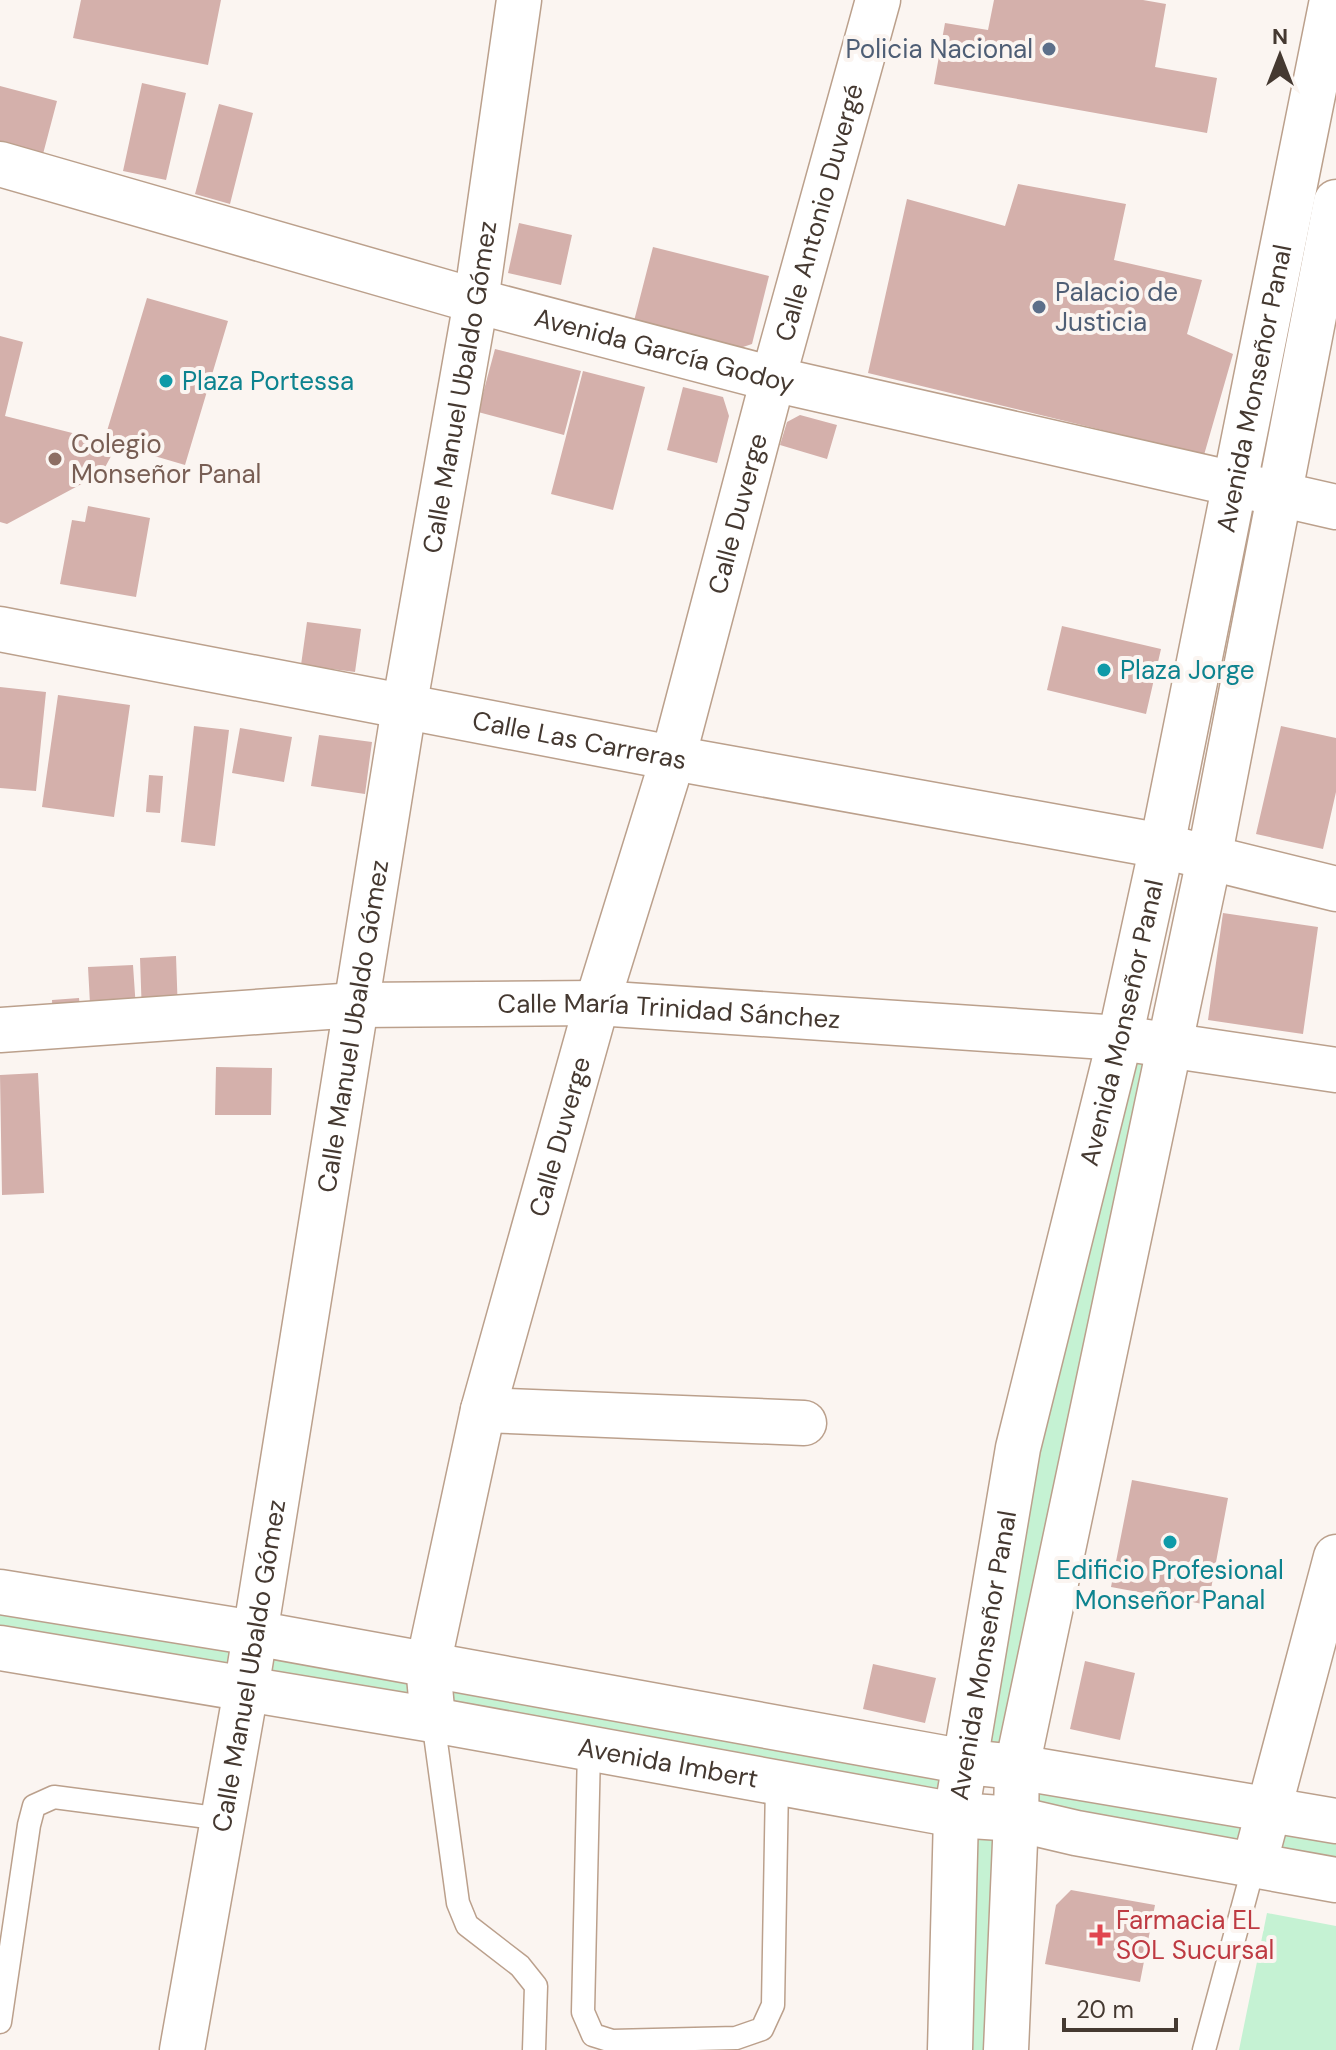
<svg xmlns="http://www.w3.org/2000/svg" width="1336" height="2050" font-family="'DM Sans',sans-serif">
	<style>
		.green { fill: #c5f2d3 }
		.building { fill: #d4b0ab }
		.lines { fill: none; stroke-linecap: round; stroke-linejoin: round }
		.service-casing { stroke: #bba08c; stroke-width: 25 }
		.minor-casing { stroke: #bba08c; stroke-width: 47 }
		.tertiary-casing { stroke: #bba08c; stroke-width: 47 }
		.secondary-casing { stroke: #bba08c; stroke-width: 47 }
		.service { stroke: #fff; stroke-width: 22 }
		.minor { stroke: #fff; stroke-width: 44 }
		.tertiary { stroke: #fff; stroke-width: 44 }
		.secondary { stroke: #fff; stroke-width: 44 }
		.service-dot { fill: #5c6f8a; stroke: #fbf5f1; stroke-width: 3 }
		.culture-dot { fill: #0f9aa8; stroke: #fbf5f1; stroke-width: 3 }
		.education-dot { fill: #8d6e63; stroke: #fbf5f1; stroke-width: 3 }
		.health-dot { fill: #e0444e; stroke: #fbf5f1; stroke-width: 3 }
		.labels { text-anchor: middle; stroke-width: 8; stroke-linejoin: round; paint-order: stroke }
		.service-label { font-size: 26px; fill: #4e5e75; stroke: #fbf5f1; text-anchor: end }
		.street-label { font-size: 26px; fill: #453931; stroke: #fbf5f1 }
		.culture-label { font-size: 26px; fill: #0d838f; stroke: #fbf5f1; text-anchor: start }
		.education-label { font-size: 26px; fill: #785e54; stroke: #fbf5f1; text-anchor: start }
		.health-label { font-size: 26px; fill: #be3a42; stroke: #fbf5f1; text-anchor: start }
	</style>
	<rect width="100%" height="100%" fill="#fbf5f1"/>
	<path class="green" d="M1131 1052 1153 1058 1012 1750 982 1743 1010 1575Z
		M0 1601 238 1640 237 1680 0 1637Z
		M264 1646 945 1772 937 1799 261 1675Z
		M1044 1782 1242 1821 1236 1845 1034 1810Z
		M1278 1829 1336 1839V1869L1268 1856Z
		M963 1830 1010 1832 997 2050H961Z
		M1267 1913 1336 1926V2050H1239Z"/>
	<path class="building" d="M81 0H221L208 65 73 38Z
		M994 0H1143L1166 4 1155 67 1217 78 1207 133 934 84 945 23 988 30Z
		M142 83 186 93 166 180 123 171Z
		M0 86 57 101 43 154 0 143Z
		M219 104 253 113 230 204 195 194Z
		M1018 184 1126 204 1114 260 1202 280 1187 334 1233 354 1204 455 868 373 907 199 1005 226Z
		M519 223 572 235 561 285 508 273Z
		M653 247 769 276 752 344 740 348 634 321Z
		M147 298 228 321 185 465 117 445 102 473 7 524 0 522V336L23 342 5 416 104 441Z
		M495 349 581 371 564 435 478 412Z
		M583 371 645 387 613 510 551 494Z
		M683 387 723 397 729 416 717 463 667 450Z
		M800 415 837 425 827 459 780 445 787 422Z
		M88 506 150 518 136 597 60 584 72 520 85 522Z
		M307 622 361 629 355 672 301 665Z
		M1062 626 1161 649 1146 714 1047 690Z
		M0 687 46 692 36 791 0 788Z
		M58 695 130 705 114 817 42 807Z
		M194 726 229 730 215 846 181 842Z
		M1281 726 1336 738V792L1323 849 1256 834Z
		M240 728 292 737 284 782 232 773Z
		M319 735 372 742 365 794 311 786Z
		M149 775 163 776 160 813 146 812Z
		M1223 913 1318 927 1303 1034 1208 1020Z
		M176 956 178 1013 142 1015 140 958Z
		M133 965 136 1009 91 1022 88 967Z
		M79 998 81 1019 53 1022 52 1000Z
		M216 1067 272 1068 271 1115H215Z
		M38 1073 44 1193 2 1195 0 1075Z
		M1132 1480 1228 1498 1208 1605 1111 1587Z
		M1085 1661 1135 1673 1120 1740 1070 1729Z
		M873 1664 936 1678 925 1723 863 1709Z
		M1071 1890 1155 1905 1140 1982 1045 1964 1056 1905Z"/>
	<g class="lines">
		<defs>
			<path id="service" d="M433 1720 458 1903 467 1925 520 1966 536 1986 534 2050
				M589 1750 583 2012 593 2035 612 2041 736 2038 762 2029 773 2005 777 1784
				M0 2022 29 1825 34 1806 54 1797 223 1819
				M1204 2050 1254 1865"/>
			<g id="minor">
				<path id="s1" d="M0 629 673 758 1162 846 1336 889"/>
				<path id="s2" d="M0 1030 356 1005 597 1003 1120 1038 1336 1070"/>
				<path d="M483 1410 804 1423"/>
				<path id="s3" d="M433 1720 428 1665 483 1410 597 1003 673 758 773 379 878 0"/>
				<path id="s4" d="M182 2050 246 1690 404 708 476 301 519 0"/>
			</g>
			<path id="tertiary" d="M1254 1865 1336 1557
				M950 2050 956 1815
				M1006 2050 1016 1819"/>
			<g id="secondary">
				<path id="s5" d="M0 164 476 301 773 379 1336 507"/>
				<path d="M0 1592 254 1633 966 1762 1017 1767 1336 1821"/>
				<path id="s6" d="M0 1648 433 1720 956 1815 1016 1819 1076 1833 1336 1880"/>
				<path id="s7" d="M956 1815 1018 1448 1120 1038 1162 846 1332 0"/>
				<path d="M1016 1819 1017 1767 1209 859 1336 202"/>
			</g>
		</defs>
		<use href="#service" class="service-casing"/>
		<use href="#minor" class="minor-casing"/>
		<use href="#tertiary" class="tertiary-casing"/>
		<use href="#secondary" class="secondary-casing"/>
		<use href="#service" class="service"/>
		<use href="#minor" class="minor"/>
		<use href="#tertiary" class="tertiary"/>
		<use href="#secondary" class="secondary"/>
	</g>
	<g class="service-dot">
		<circle cx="1049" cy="49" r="8"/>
		<circle cx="1039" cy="307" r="8"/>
	</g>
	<g class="culture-dot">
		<circle cx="166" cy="381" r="8"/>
		<circle cx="1104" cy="670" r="8"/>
		<circle cx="1170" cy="1542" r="8"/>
	</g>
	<circle class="education-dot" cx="55" cy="459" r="8"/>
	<path class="health-dot" d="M1096 1923h8v8h8v8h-8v8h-8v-8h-8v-8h8z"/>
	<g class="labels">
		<g class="service-label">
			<text x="1033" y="58">Policia Nacional</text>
			<text x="1055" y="301" text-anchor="start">Palacio de<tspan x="1055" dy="30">Justicia</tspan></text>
		</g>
		<g class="street-label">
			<text dy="9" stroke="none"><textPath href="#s3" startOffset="1560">Calle Antonio Duvergé</textPath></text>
			<text dy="9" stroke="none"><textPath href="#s5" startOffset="690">Avenida García Godoy</textPath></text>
			<text dy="9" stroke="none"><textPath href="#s4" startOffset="1686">Calle Manuel Ubaldo Gómez</textPath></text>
			<text dy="9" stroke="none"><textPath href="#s7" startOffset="1458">Avenida Monseñor Panal</textPath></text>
			<text dy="9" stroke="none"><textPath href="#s3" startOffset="1248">Calle Duverge</textPath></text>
			<text dy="9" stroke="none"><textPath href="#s1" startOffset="590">Calle Las Carreras</textPath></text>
			<text dy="9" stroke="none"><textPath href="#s2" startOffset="670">Calle María Trinidad Sánchez</textPath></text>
			<text dy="9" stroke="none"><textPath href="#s7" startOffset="810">Avenida Monseñor Panal</textPath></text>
			<text dy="9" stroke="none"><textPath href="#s4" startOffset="1038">Calle Manuel Ubaldo Gómez</textPath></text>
			<text dy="9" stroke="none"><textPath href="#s3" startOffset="600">Calle Duverge</textPath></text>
			<text dy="9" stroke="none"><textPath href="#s7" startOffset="162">Avenida Monseñor Panal</textPath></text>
			<text dy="9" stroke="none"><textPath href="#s4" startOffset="390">Calle Manuel Ubaldo Gómez</textPath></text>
			<text dy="9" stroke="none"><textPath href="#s6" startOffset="678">Avenida Imbert</textPath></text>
		</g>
		<g class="culture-label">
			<text x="182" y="390">Plaza Portessa</text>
			<text x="1120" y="679">Plaza Jorge</text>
			<text x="1170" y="1579" text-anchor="middle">Edificio Profesional<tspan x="1170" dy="30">Monseñor Panal</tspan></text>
		</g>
		<g class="education-label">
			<text x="71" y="453">Colegio<tspan x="71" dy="30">Monseñor Panal</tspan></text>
		</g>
		<g class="health-label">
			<text x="1116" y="1929">Farmacia EL<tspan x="1116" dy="30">SOL Sucursal</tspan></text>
		</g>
	</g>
	<g transform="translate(1280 56)" stroke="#fbf5f1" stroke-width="6" paint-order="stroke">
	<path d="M0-6L14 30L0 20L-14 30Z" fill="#453931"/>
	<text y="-12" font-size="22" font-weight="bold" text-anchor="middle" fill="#453931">N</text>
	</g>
	<path d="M1064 2018v12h112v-12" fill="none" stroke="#453931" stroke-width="4"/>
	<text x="1076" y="2018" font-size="24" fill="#453931" stroke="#fbf5f1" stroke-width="6" paint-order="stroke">20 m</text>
</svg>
